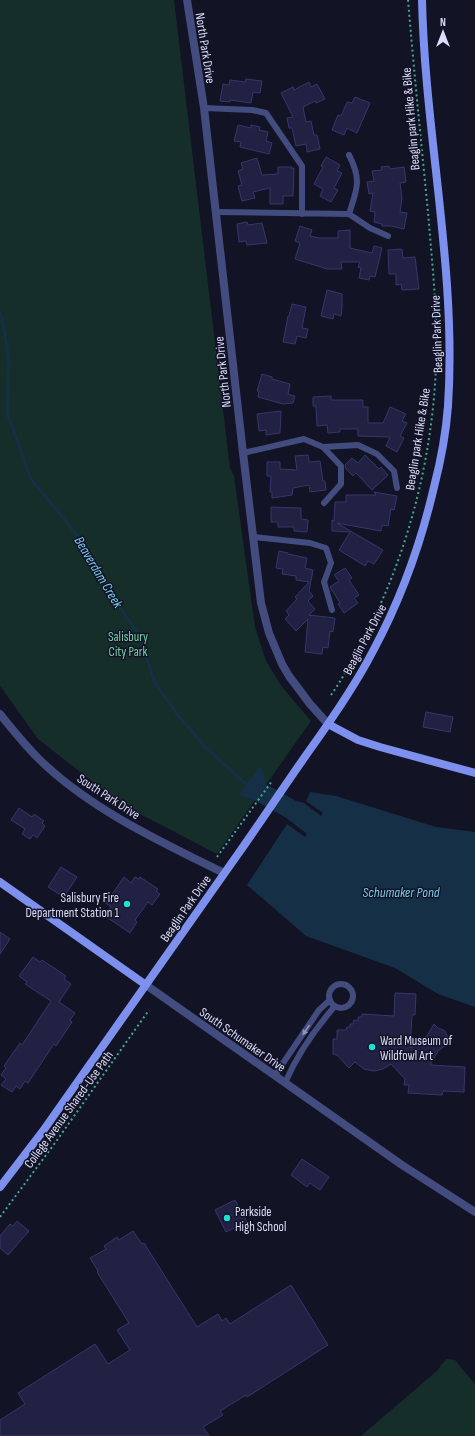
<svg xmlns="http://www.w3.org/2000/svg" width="475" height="1436" font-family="'Sofia Sans Condensed',sans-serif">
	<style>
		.green { fill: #162e29 }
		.water { fill: #153046 }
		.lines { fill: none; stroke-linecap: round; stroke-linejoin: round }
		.stream { stroke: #153046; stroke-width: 3 }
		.building { fill: #212143; stroke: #37366c }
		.path { stroke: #40a98f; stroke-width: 2; stroke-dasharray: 2 3; stroke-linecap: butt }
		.lane { stroke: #434c7e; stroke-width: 6 }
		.street { stroke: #434c7e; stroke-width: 8 }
		.secondary { stroke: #7e90ee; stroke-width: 8 }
		.oneway { fill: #8f94bc }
		.poi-dot { fill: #1fe1d1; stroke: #121325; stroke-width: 1.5 }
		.labels { text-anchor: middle; stroke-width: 3; stroke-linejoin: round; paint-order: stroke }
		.street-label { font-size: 13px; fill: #dbddfa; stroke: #121325 }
		.park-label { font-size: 13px; fill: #70d1a7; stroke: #121325 }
		.poi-label { font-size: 13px; fill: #dbddfa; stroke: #121325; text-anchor: start }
		.water-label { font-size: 14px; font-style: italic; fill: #76cced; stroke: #121325 }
	</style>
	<rect width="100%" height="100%" fill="#121325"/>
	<path class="green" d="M0 0H174L230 468 234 476 255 627 266 661 282 687 311 721 217 854 121 804 38 739 0 686Z
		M447 1359 455 1360 463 1370 475 1384V1436H361L438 1370 441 1365Z"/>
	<path class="water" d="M261 765 266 784 296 801 304 803 321 816 323 813 306 801 310 792 336 796 436 827 475 832V1007L438 994 395 968 306 936 247 885 287 824 305 837 307 834 285 817 254 800 239 795Z"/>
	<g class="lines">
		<path class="stream" d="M0 313 2 317 9 360 7 413 31 479 82 541 111 594 140 637 155 683 178 715 206 748 247 785"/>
	</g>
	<path class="building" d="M246 79 262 81 260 93 253 92 251 103 230 100V102L220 101 223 84 229 85 230 80 245 82Z
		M309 82 311 87 317 84 325 99 316 103 315 101 303 107 306 122 311 121 314 135H317L320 149 307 152 306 144 296 146 292 128H289L287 118 293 117 281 93 293 87 294 90Z
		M355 97 370 103 357 133 347 128 344 135 332 130 338 115 341 116 347 102 352 103Z
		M238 125 251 128V125L260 127 259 130 268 132 266 141 272 143 269 154 240 147 241 142 234 141Z
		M326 157 340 165 337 171 342 173 334 188 338 190 331 202 320 196 323 189 314 184 323 167 321 166Z
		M257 158 262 175 278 174V167H292V169L294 168 293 196H283V204H270V188L253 192 255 198 242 201 238 186 242 185 238 171 243 169 241 163Z
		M389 166 390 169 404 167 406 182 400 183 402 198 400 212 407 213 404 229 391 226H382V224L374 222 375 212 370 211 373 193 369 194 367 182 374 181 372 171 382 170 381 167Z
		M247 222 248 225 262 223 267 243 247 245 246 241 239 242 237 224Z
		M300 226 312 230 310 236 319 238H338V231L350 230V248L372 253 374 246 382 248 375 277 370 276 369 280 359 278 361 268 358 267 360 262H341L342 269H327L295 259 300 243 295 241Z
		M402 249 403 258 415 257 419 289 402 290 401 284 396 285V274H389L388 250Z
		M327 290 342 294V308L341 316 334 314 333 319 321 316Z
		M292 304 306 307 302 328 308 329 306 338 297 336 295 344 283 342 288 316H289Z
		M262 374 272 377V379L290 384 288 394 295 396 293 403 283 404 258 397 259 391H257Z
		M331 396V400H363V407H368V423H383L390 407 406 414 402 421 407 423 400 436 404 438 397 452 386 446 390 437 358 436V429H340V432L328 433 327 425 317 426 316 406H313V397Z
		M281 411 280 433 266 435V430L259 431 257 414Z
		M308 455 309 462 320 461 323 481H325L326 490 310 492 309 485 293 488 292 495 272 498V492H270L271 476H267V462H280V469L297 470 295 456Z
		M365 455 379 469 381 467 388 475 372 490 356 473 353 476 346 469 345 465 352 458 358 463Z
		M374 492 397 496 394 510 391 509 388 526 382 525 381 531 337 523 383 550 374 564 368 561 365 566 339 550 350 532 332 531V520L334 521 335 502H346V495H376Z
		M271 507 301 508V519L308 520 307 532 294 531V527H278V522H271Z
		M279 551 288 553V554L307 558 305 568 313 570 309 591 313 596 308 601 315 609 309 615 335 618 333 632 330 631 328 648 323 647 322 654 305 652 308 619 296 631 285 619 289 615 286 611 297 599 295 597 309 582 296 580V576L282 574 283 569 276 568Z
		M345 568 352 578 349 580 359 595 354 598 358 603 344 613 338 604 340 603 330 587 339 581 334 575Z
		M426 712 453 717 450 732 423 727Z
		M19 808 32 817 34 814 44 821 42 823 45 826 37 838 33 835 30 839 22 834 25 829 11 820Z
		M61 867 77 877 64 897 48 887Z
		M124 877 131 883 135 877 139 879 140 877 158 889 156 891 160 894 152 905 148 902 135 920 137 922 130 933 105 916 111 907 106 903Z
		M0 932 10 939 0 954Z
		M33 957 40 962 42 960 66 976 64 979 71 984 59 1002 75 1013 70 1020 72 1022 56 1046 54 1044 28 1083 25 1081 20 1089 16 1086 12 1092 1 1085 6 1079 1 1075 6 1068 4 1066 20 1043 22 1045 51 1001 25 984 27 982 19 976Z
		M395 993 416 994 415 1015H412L410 1048 427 1036 434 1024 438 1028 445 1031 450 1043 446 1045 438 1051 430 1065 465 1067 464 1092 443 1091 442 1095 408 1093 409 1085H404L405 1079 391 1064 383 1069 374 1071 364 1069 355 1062 349 1068 337 1055 333 1054V1039H337V1030H346L347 1027H350V1024H353L354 1020 358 1021V1017H362V1014L394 1016Z
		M302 1159 329 1177 320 1190 310 1183 307 1187 291 1175Z
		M235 1200 247 1222 226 1232 215 1210Z
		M17 1221 29 1231 8 1255 0 1248V1236L10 1224 13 1226Z
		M133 1231 142 1244 144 1243 197 1327 218 1314 222 1321 226 1318 230 1324 291 1285 328 1345 247 1397 246 1395 220 1411 223 1415 203 1427 209 1436H0V1420L25 1404 18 1393 95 1344 108 1364 130 1350 117 1330 129 1323 97 1272 98 1271 90 1258 106 1249 104 1246 117 1237 119 1240Z"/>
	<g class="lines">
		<path class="path" d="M331 695C341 681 349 666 357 651 405 565 432 465 436 366 438 314 432 263 428 212 421 141 414 71 408 0
			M217 857 272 781
			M0 1217 55 1143 149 1010"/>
		<path class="lane" d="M204 108 252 110 266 113 302 166V214
			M216 212 349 214 370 228 388 236
			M349 214C357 189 362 180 349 155
			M323 447 358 445 377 454 394 471 397 488
			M243 453 304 439 323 447 341 466V484L324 503
			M253 537 310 543 326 548 331 563 324 582 332 610
			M329 996a12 12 0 1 1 24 0a12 12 0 1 1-24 0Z
			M275 1075 319 1010 330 1000
			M285 1083C297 1055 315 1029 335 1006"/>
		<path class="street" d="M187 0 204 108 243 453 261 603 269 633 282 664 289 676 310 704 328 724
			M0 714C12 729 24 744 38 758 88 808 161 842 224 873
			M146 985 402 1165 475 1212"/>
		<path class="secondary" d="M328 724 358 740 380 747 475 773
			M0 882 146 985
			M0 1187 43 1131C108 1039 173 947 238 854 262 820 285 785 309 751 332 719 355 686 373 651 401 599 421 543 434 487 441 460 446 433 448 406 457 270 425 136 422 0"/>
	</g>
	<defs><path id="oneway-solid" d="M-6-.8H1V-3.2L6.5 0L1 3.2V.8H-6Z"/></defs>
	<use class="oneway" href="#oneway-solid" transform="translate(306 1030) rotate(124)"/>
	<g class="poi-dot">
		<circle cx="127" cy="904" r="4"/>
		<circle cx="372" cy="1047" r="4"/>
		<circle cx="227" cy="1218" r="4"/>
	</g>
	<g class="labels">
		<g class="street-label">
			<text transform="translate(206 48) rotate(81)" y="5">North Park Drive</text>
			<text transform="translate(410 119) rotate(-95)" y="5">Beaglin park Hike &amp; Bike</text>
			<text transform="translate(436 334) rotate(-92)" y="5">Beaglin Park Drive</text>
			<text transform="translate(222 372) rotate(-96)" y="5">North Park Drive</text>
			<text transform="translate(417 439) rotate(-81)" y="5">Beaglin park Hike &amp; Bike</text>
			<text transform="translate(364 639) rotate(-62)" y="5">Beaglin Park Drive</text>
			<text transform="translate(109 796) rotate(33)" y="5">South Park Drive</text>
			<text transform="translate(185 908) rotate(-55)" y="5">Beaglin Park Drive</text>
			<text transform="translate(243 1039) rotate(35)" y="5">South Schumaker Drive</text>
			<text transform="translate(68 1109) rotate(-54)" y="5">College Avenue Shared-Use Path</text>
		</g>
		<g class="park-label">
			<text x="128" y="641">Salisbury<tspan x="128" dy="15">City Park</tspan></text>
		</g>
		<g class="poi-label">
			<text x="119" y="902" text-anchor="end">Salisbury Fire<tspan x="119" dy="15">Department Station 1</tspan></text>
			<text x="380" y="1045">Ward Museum of<tspan x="380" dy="15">Wildfowl Art</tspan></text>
			<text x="235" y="1216">Parkside<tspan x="235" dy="15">High School</tspan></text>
		</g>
		<g class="water-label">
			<text transform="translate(99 572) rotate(59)" y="5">Beaverdam Creek</text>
			<text x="401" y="897">Schumaker Pond</text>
		</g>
	</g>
	<g transform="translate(443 32)" stroke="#121325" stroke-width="3" paint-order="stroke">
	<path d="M0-3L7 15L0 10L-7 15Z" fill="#dbddfa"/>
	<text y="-6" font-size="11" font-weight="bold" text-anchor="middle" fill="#dbddfa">N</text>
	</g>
</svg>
